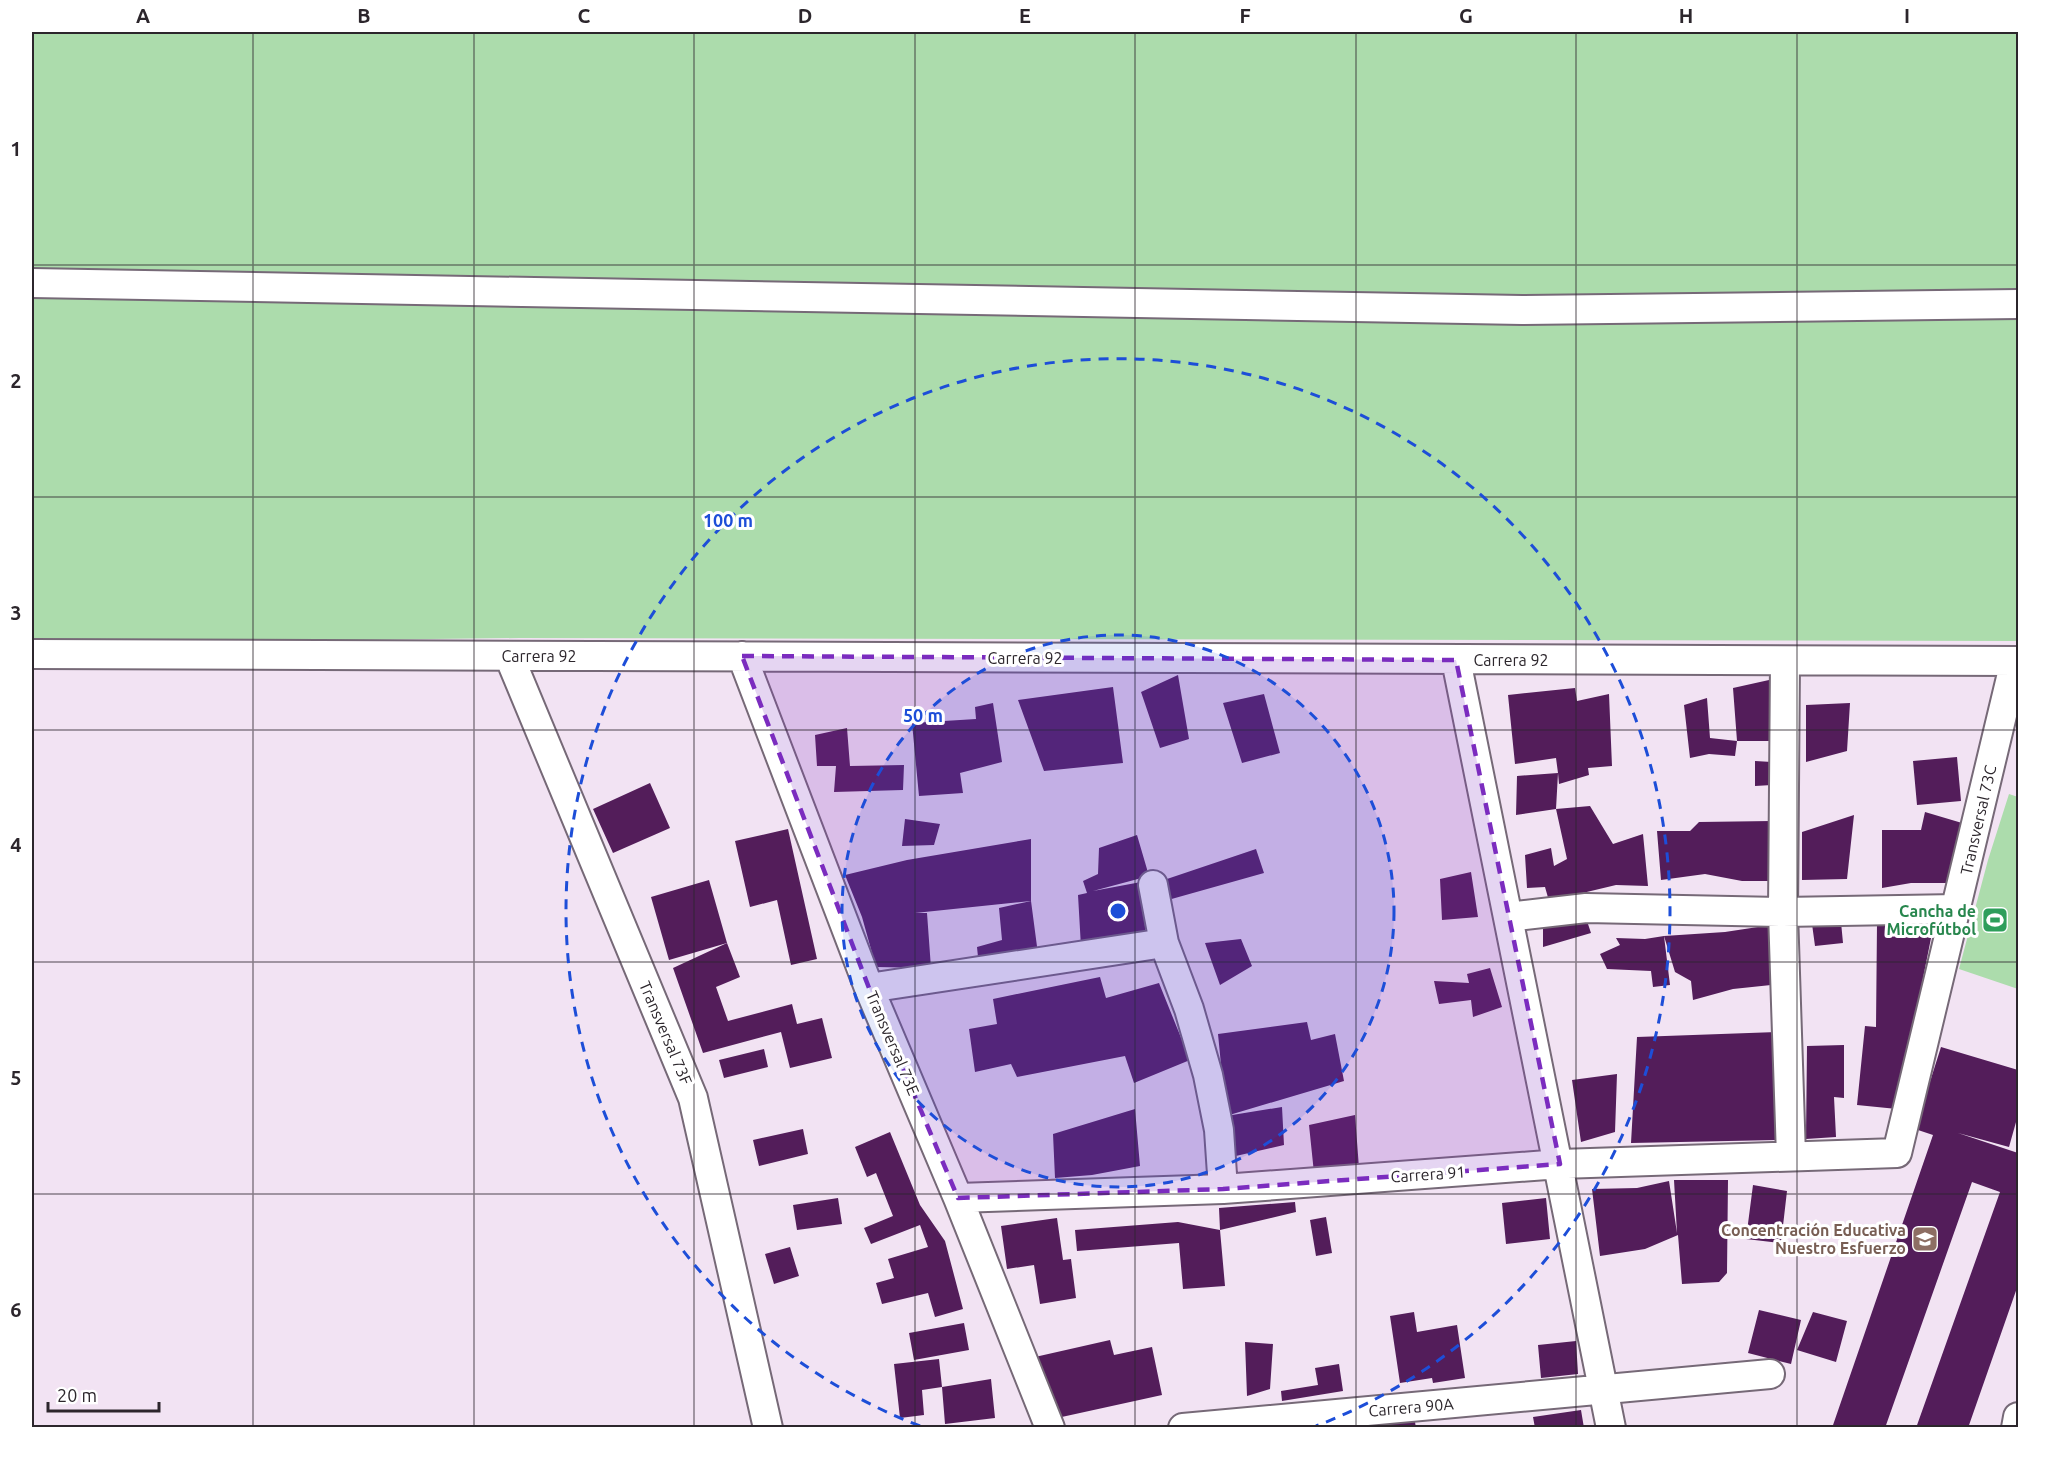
<svg xmlns="http://www.w3.org/2000/svg" width="2050" height="1459" font-family="Ubuntu,sans-serif">
	<style>
		.green { fill: #acdcac }
		.building { fill: #531d5a }
		.lines { fill: none; stroke-linecap: round; stroke-linejoin: round }
		.street-casing { stroke: #766977; stroke-width: 32 }
		.street { stroke: #fff; stroke-width: 28 }
		.marked { fill: #7b2cbf; fill-opacity: 0.2; stroke: #7b2cbf; stroke-width: 4.5; stroke-dasharray: 12 8; stroke-linejoin: round }
		.grid { fill: none; stroke: #2c262c; stroke-width: 1.5; stroke-opacity: 0.55 }
		.ring { fill: none; stroke: #1d4ed8; stroke-width: 3; stroke-dasharray: 10 8 }
		.labels { text-anchor: middle; stroke-width: 6; stroke-linejoin: round; paint-order: stroke }
		.street-label { font-size: 16px; fill: #2c262c; stroke: #fff }
		.leisure-label { font-size: 16px; font-weight: bold; fill: #27864d; stroke: #fff; text-anchor: end }
		.education-label { font-size: 16px; font-weight: bold; fill: #785e54; stroke: #fff; text-anchor: end }
		.centre { fill: #1d4ed8; stroke: #fff; stroke-width: 3 }
		.ring-label { font-size: 18px; text-anchor: middle; font-weight: bold; fill: #1d4ed8; stroke: #fff; stroke-width: 6; stroke-linejoin: round; paint-order: stroke }
		.neatline { fill: none; stroke: #2c262c; stroke-width: 2 }
		.grid-label { font-size: 20px; text-anchor: middle; font-weight: bold; fill: #2c262c }
	</style>
	<rect width="100%" height="100%" fill="#f2e3f3"/>
	<path class="green" d="M32 32H2018V641L519 638 32 644Z
		M2009 794 2018 797V989L1959 969 1988 860Z"/>
	<path class="building" d="M1178 675 1189 739 1160 748 1141 692Z
		M1769 680 1771 741H1737L1733 688Z
		M1113 687 1123 763 1044 771 1018 700Z
		M1575 688 1577 701 1609 694 1612 766 1588 768 1589 775 1559 784 1558 773 1556 809 1516 815 1517 776 1558 773 1556 758 1515 764 1508 695Z
		M1264 694 1280 753 1242 763 1223 703Z
		M1707 698 1710 738 1737 741 1735 756 1709 754 1690 758 1684 705Z
		M993 703 1002 762 960 773 963 793 919 796 912 723 976 719 975 707Z
		M1850 703 1847 751 1806 762V705Z
		M847 728 850 766 904 765 903 790 834 792 836 766H817L815 735Z
		M1957 757 1961 801 1917 805 1913 761Z
		M1755 761 1772 762V785L1755 786Z
		M650 783 670 828 613 853 593 809Z
		M1590 806 1613 844 1643 834 1648 886 1616 885 1549 901 1545 887 1527 888 1525 855 1551 848 1554 866 1567 859 1556 809Z
		M1925 812 1962 823 1949 883H1911L1882 888V830H1921Z
		M1854 815 1847 879 1802 880V832Z
		M905 819 940 824 934 845 902 846Z
		M1772 821V881H1742L1705 874 1661 880 1657 831H1690L1699 822Z
		M788 829 817 959 791 965 777 900 750 907 735 841Z
		M1137 835 1149 876 1093 891 1141 882 1146 938 1081 947 1078 895 1087 893 1083 881 1098 874 1099 848Z
		M1031 839V901L1038 954 979 967 977 947 1002 940 999 908 1031 901 915 913H927L931 968 876 967 862 917 845 875 907 860Z
		M1256 849 1264 873 1168 900 1164 880Z
		M1471 872 1478 917 1442 920 1440 879Z
		M709 880 727 943 740 977 716 987 728 1021 792 1004 797 1024 822 1018 832 1058 790 1068 781 1032 703 1053 673 968 727 943 669 960 651 897Z
		M1585 915 1591 933 1543 947V928Z
		M1841 922 1843 943 1815 946 1812 924Z
		M1877 924 1933 928 1897 1109 1857 1105 1865 1026 1876 1027Z
		M1771 925V985L1733 989 1693 1000 1691 981 1675 972 1664 936 1670 985 1653 987 1651 971 1607 969 1600 954 1620 945 1616 938 1645 939 1664 936 1725 932Z
		M1241 939 1252 966 1220 985 1205 943Z
		M1490 968 1502 1007 1473 1017 1471 1000 1439 1004 1434 981 1469 983 1467 974Z
		M1100 977 1106 998 1159 983 1190 1060 1134 1083 1125 1056 1017 1077 1011 1064 975 1072 969 1029 997 1024 993 999Z
		M1307 1022 1311 1040 1335 1034 1344 1081 1226 1116 1218 1034Z
		M1777 1032V1140L1631 1143 1637 1037Z
		M1844 1045V1098L1834 1097 1836 1137 1806 1139 1807 1046Z
		M1941 1047 2018 1070V1115L2009 1147 1958 1133 2018 1153V1285L1968 1428H1916L2000 1192 1972 1182 1885 1428H1832L1933 1135 1915 1129Z
		M764 1049 768 1067 724 1078 719 1060Z
		M1617 1074 1615 1132 1581 1142 1572 1080Z
		M1282 1107 1284 1145 1227 1158 1226 1116Z
		M1135 1109 1140 1166 1092 1175 1055 1178 1053 1134Z
		M1355 1115 1359 1168 1314 1173 1309 1125Z
		M803 1129 808 1154 759 1166 753 1140Z
		M890 1132 920 1205 945 1241 963 1309 935 1317 928 1293 882 1304 876 1283 894 1278 888 1259 928 1247 920 1225 871 1244 864 1228 893 1216 876 1173 867 1177 855 1147Z
		M1674 1180H1728L1727 1273 1719 1282 1682 1284 1678 1235 1645 1249 1600 1256 1592 1189 1637 1188 1669 1181 1677 1233Z
		M1753 1185 1787 1191 1781 1243 1746 1239Z
		M838 1198 842 1224 797 1230 793 1205Z
		M1546 1198 1550 1239 1506 1244 1502 1203Z
		M1295 1202 1296 1212 1220 1230 1225 1286 1183 1289 1179 1243 1077 1251 1075 1230 1178 1222 1220 1230 1219 1208Z
		M1326 1217 1332 1253 1316 1256 1310 1220Z
		M1057 1218 1063 1260 1071 1259 1076 1298 1040 1304 1034 1265 1007 1269 1001 1226Z
		M790 1247 799 1276 774 1284 765 1254Z
		M1759 1310 1801 1320 1791 1364 1748 1353Z
		M1414 1312 1417 1332 1457 1325 1465 1378 1433 1383 1432 1378 1400 1383 1390 1316Z
		M1813 1312 1847 1321 1836 1362 1797 1350Z
		M964 1323 969 1350 914 1360 909 1333Z
		M1110 1340 1114 1355 1152 1347 1162 1395 1048 1420 1035 1357Z
		M1576 1341 1578 1374 1541 1378 1538 1345Z
		M1245 1342 1273 1344 1270 1389 1247 1396Z
		M939 1359 942 1387 991 1379 995 1418 945 1424 942 1387 922 1390 924 1415 900 1418 894 1364Z
		M1339 1364 1343 1391 1282 1401 1281 1391 1318 1385 1315 1368Z
		M1581 1410 1584 1428H1535L1533 1417Z
		M1415 1422 1416 1428H1347V1425Z"/>
	<g class="lines">
		<defs>
			<path id="street" d="M32 283 1522 310 2018 304
				M32 654 2018 661
				M509 656 693 1098 768 1428
				M742 656 869 988 958 1198 1050 1428
				M1456 660 1611 1428
				M1785 661 1783 912 1791 1156
				M1153 885 1164 943 1189 1009 1208 1075 1219 1130 1223 1189
				M1508 917 1586 908 1783 912 1957 909
				M869 988 1164 943
				M958 1198 1223 1189 1560 1164 1897 1153 2015 661
				M1183 1428 1770 1374
				M2016 1428 2018 1417"/>
		</defs>
		<use href="#street" class="street-casing"/>
		<use href="#street" class="street"/>
	</g>
	<path class="marked" d="M742 656 1456 660 1560 1164 1223 1189 958 1198 869 988Z"/>
	<path class="grid" d="M253 32V1428M474 32V1428M694 32V1428M915 32V1428M1135 32V1428M1356 32V1428M1576 32V1428M1797 32V1428M32 265H2018M32 497H2018M32 730H2018M32 962H2018M32 1194H2018"/>
	<circle cx="1118" cy="911" r="276" fill="#1d4ed8" fill-opacity=".12"/>
	<g class="ring">
		<circle cx="1118" cy="911" r="276"/>
		<path d="M920 1426A552 552 0 1 1 1316 1426"/>
	</g>
	<defs>
		<symbol id="stadium-square" viewBox="-11 -11 22 22"><rect x="-9" y="-9" width="18" height="18" rx="4" fill="#2e9e5b" stroke="#fff"/><path d="M0-5a6.5 5 0 1 0 0 10a6.5 5 0 1 0 0-10ZM-3.5-1.8h7v3.6h-7Z" fill="#fff"/></symbol>
		<symbol id="school-square" viewBox="-11 -11 22 22"><rect x="-9" y="-9" width="18" height="18" rx="4" fill="#8d6e63" stroke="#fff"/><path d="M0-5L7-2L0 1L-7-2ZM-4 1L0 2.5L4 1V4Q0 6-4 4Z" fill="#fff"/></symbol>
	</defs>
	<g fill-rule="evenodd">
		<use href="#stadium-square" x="1980" y="905" width="30" height="30"/>
		<use href="#school-square" x="1910" y="1224" width="30" height="30"/>
	</g>
	<g class="labels">
		<g class="street-label">
			<text x="539" y="662">Carrera 92</text>
			<text x="1025" y="664">Carrera 92</text>
			<text x="1511" y="666">Carrera 92</text>
			<text transform="translate(1978 820) rotate(-77)" y="6">Transversal 73C</text>
			<text transform="translate(666 1033) rotate(67)" y="6">Transversal 73F</text>
			<text transform="translate(893 1043) rotate(67)" y="6">Transversal 73E</text>
			<text transform="translate(1428 1174) rotate(-4)" y="6">Carrera 91</text>
			<text transform="translate(1411 1407) rotate(-5)" y="6">Carrera 90A</text>
		</g>
		<g class="leisure-label">
			<text x="1976" y="917">Cancha de<tspan x="1976" dy="18">Microfútbol</tspan></text>
		</g>
		<g class="education-label">
			<text x="1906" y="1236">Concentración Educativa<tspan x="1906" dy="18">Nuestro Esfuerzo</tspan></text>
		</g>
	</g>
	<circle cx="1118" cy="911" r="9" class="centre"/>
	<g class="ring-label">
		<text x="728" y="527">100 m</text>
		<text x="923" y="722">50 m</text>
	</g>
	<rect width="2050" height="1459" fill="none" stroke="#ffffff" stroke-width="66"/>
	<path d="M48 1402v9h111v-9" fill="none" stroke="#2c262c" stroke-width="3"/>
	<text x="57" y="1402" font-size="18" fill="#2c262c" stroke="#ffffff" stroke-width="4.5" paint-order="stroke">20 m</text>
	<rect x="33" y="33" width="1984" height="1393" class="neatline"/>
	<g class="grid-label">
		<text x="143" y="23">A</text>
		<text x="364" y="23">B</text>
		<text x="584" y="23">C</text>
		<text x="805" y="23">D</text>
		<text x="1025" y="23">E</text>
		<text x="1245" y="23">F</text>
		<text x="1466" y="23">G</text>
		<text x="1686" y="23">H</text>
		<text x="1907" y="23">I</text>
		<text x="16" y="156">1</text>
		<text x="16" y="388">2</text>
		<text x="16" y="620">3</text>
		<text x="16" y="852">4</text>
		<text x="16" y="1085">5</text>
		<text x="16" y="1317">6</text>
	</g>
</svg>
